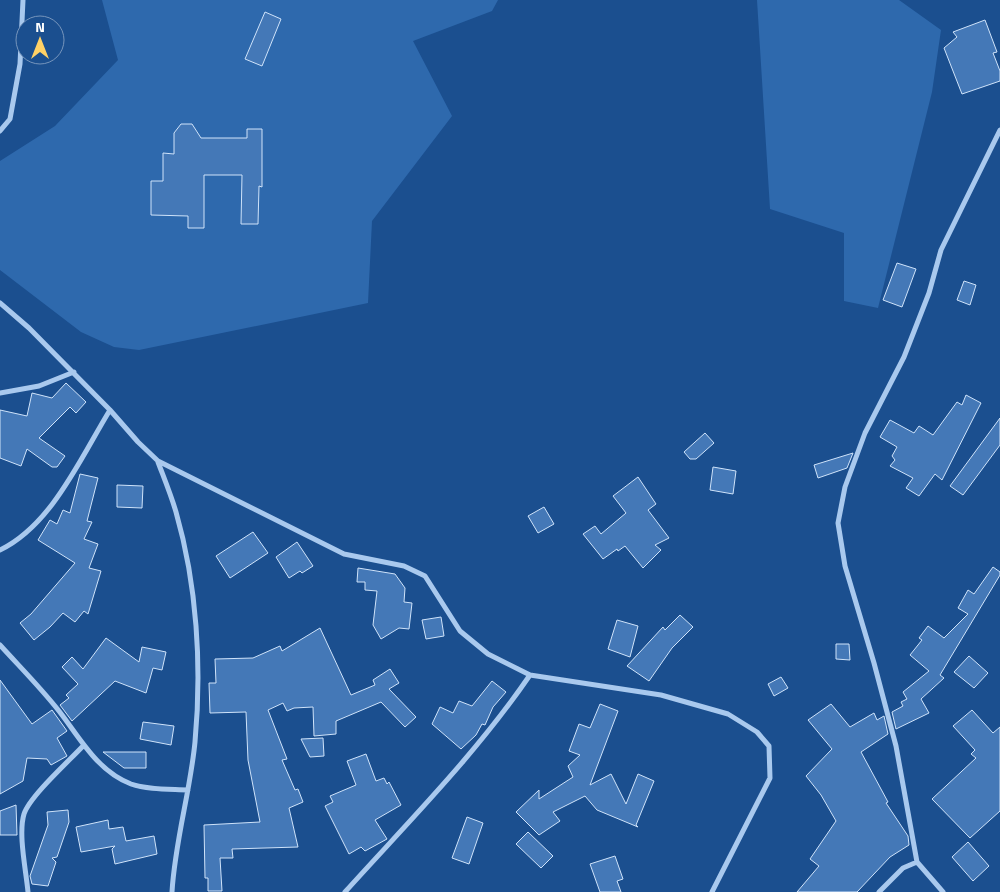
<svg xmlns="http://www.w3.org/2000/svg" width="1000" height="892" font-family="'Titillium Web',sans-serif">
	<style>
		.green { fill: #2e69ad }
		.building { fill: #4478b7; stroke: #cfe3fa }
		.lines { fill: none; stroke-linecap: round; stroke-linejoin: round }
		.street { stroke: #a9c9ee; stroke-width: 5 }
	</style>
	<rect width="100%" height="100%" fill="#1b4f8f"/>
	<path class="green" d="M102 0H498L492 11 413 41 452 116 372 221 368 303 139 350 114 347 81 332 0 270V161L55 126 118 60Z
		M757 0H899L941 30 932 92 878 308 844 301V233L770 209Z"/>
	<path class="building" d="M265 12 281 19 262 66 245 59Z
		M985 20 997 52 993 53 1000 71V81L962 94 944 48 957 37 953 32Z
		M181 124H192L201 138H247V129H262V187L259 186 258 224H241L242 175H204V228H188V216L151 215V181H163V153L174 154V133Z
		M897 263 916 269 902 307 883 300Z
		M964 281 976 285 970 305 957 300Z
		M66 383 86 402 76 413 70 407 39 438 65 456 57 467H52L27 449 21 466 0 458V410L27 416 32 393 52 398Z
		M966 395 981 403 942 480 935 474 919 496 906 488 913 478 890 466 895 460 892 456 897 447 880 437 890 420 914 433 919 426 933 435 957 402 962 405Z
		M1000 418V445L963 495 950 486Z
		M705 433 714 443 696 459H690L684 452Z
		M853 453 847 468 818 478 814 465Z
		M713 467 736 471 733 494 710 490Z
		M80 474 98 478 87 521 92 522 84 539 98 544 89 568 101 571 88 614 84 611 75 622 63 613 50 627 34 640 20 623 31 614 75 563 38 540 50 520 57 524 63 510 70 513Z
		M638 477 656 504 648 510 669 538 655 545 661 550 643 568 625 546 618 551 617 549 603 559 583 534 595 526 601 534 626 513 613 496Z
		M117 485 143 486 142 508 117 507Z
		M544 507 554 524 538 533 528 516Z
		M253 532 268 553 230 578 216 556Z
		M297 542 313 566 302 573 300 571 289 578 276 557Z
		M993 567 1000 572V575L940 675 944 678 921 699 929 713 896 729 892 712 903 706 901 702 907 699 903 692 929 671 910 655 922 640 919 638 928 626 944 638 968 614 958 608 968 590 974 594Z
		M358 568 395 574 405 588 404 602 412 603 409 629 399 628 381 639 373 625 377 591 365 590V582H357Z
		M680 615 693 627 672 648 649 681 627 666 663 627 665 630Z
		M441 617 444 636 426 639 422 620Z
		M617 620 638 626 630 657 608 649Z
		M320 628 351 695 375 685 373 680 390 669 399 683 389 689 416 717 405 727 381 702 336 721V734L314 736 313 707 294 708 287 711 283 703 268 710 287 759 282 760 295 790 298 789 303 802 289 808 298 847 232 849 233 858H220L222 891H208V878H205L204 825 260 822 248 760 246 712 210 713 209 683H216L215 659 253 658 280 646 282 651Z
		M106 638 139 662 142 647 166 652 162 670 153 668 146 693 115 681 72 721 60 705 69 698 66 695 78 684 62 667 72 657 83 669Z
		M836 644H849L850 660 836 659Z
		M969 656 988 673 974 688 954 672Z
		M781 677 788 688 774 696 768 684Z
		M0 680 32 724 52 710 67 731 57 738 67 756 51 765 47 759 27 758 23 781 0 794Z
		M492 681 506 692 493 707 485 725 482 724 476 735 461 749 432 724 440 707 453 713 459 701 472 706Z
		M600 704 618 711 590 785 611 774 626 804 638 774 654 781 636 825 638 827 597 810 585 796 553 812 560 821 539 835 516 812 539 790V799L573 777 568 766 580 755 569 751 579 724 590 728Z
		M831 704 850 727 874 713 877 720 884 716 888 734 861 752 888 802 886 803 908 836 909 845 890 857 857 892H797L819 866 810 859 836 821 821 795 806 776 832 749 808 720Z
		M972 710 993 733 1000 727V811L970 838 932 799 976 758 971 754 975 750 953 726Z
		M143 722 174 726 171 745 140 739Z
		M323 738 324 756 310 757 301 739Z
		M103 752H146V768H124Z
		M366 754 376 781 384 778 387 784 389 782 401 805 375 820 387 839 365 851 361 847 349 854 325 806 333 802 330 796 356 785 347 761Z
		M16 805 17 835H0V811Z
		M68 810 69 822 57 857 52 858 56 862 48 886 32 884 30 876 48 825 47 812Z
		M467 817 483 823 469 864 452 858Z
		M108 820 109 829 123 827 126 841 154 836 157 854 115 864 112 849 115 846 81 852 76 827Z
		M528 832 553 856 541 868 516 844Z
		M968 842 989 866 973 881 952 857Z
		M615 856 623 879 617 881 621 892H600L590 864Z"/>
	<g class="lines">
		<path class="street" d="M0 131 10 119 20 64 23 0
			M0 303 29 328 110 410C81 457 52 525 0 550
			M0 393 39 386 74 372
			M110 410 138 442 158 461 344 554 404 566 425 576 460 631 488 654 530 675 661 695 728 714 757 732 769 746 770 778 712 892
			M158 462C164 478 171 495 176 512 197 585 202 666 195 742 190 793 175 841 172 892
			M0 645C20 667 41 688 59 711 80 738 97 771 131 784 148 790 170 789 188 790
			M28 892C26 870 18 834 24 814 30 796 69 761 83 746
			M345 892C409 821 476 754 530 675
			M879 892 903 868 917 862
			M943 892 917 862 896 746 874 663 845 566 838 523 845 487 865 433 904 357 929 293 941 250 1000 130"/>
	</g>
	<g transform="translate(40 40)"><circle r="24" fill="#1b4f8f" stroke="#7695bc"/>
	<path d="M0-4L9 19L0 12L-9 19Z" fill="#ffd166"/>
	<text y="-8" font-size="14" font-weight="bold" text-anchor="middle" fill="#ffffff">N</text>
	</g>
</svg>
